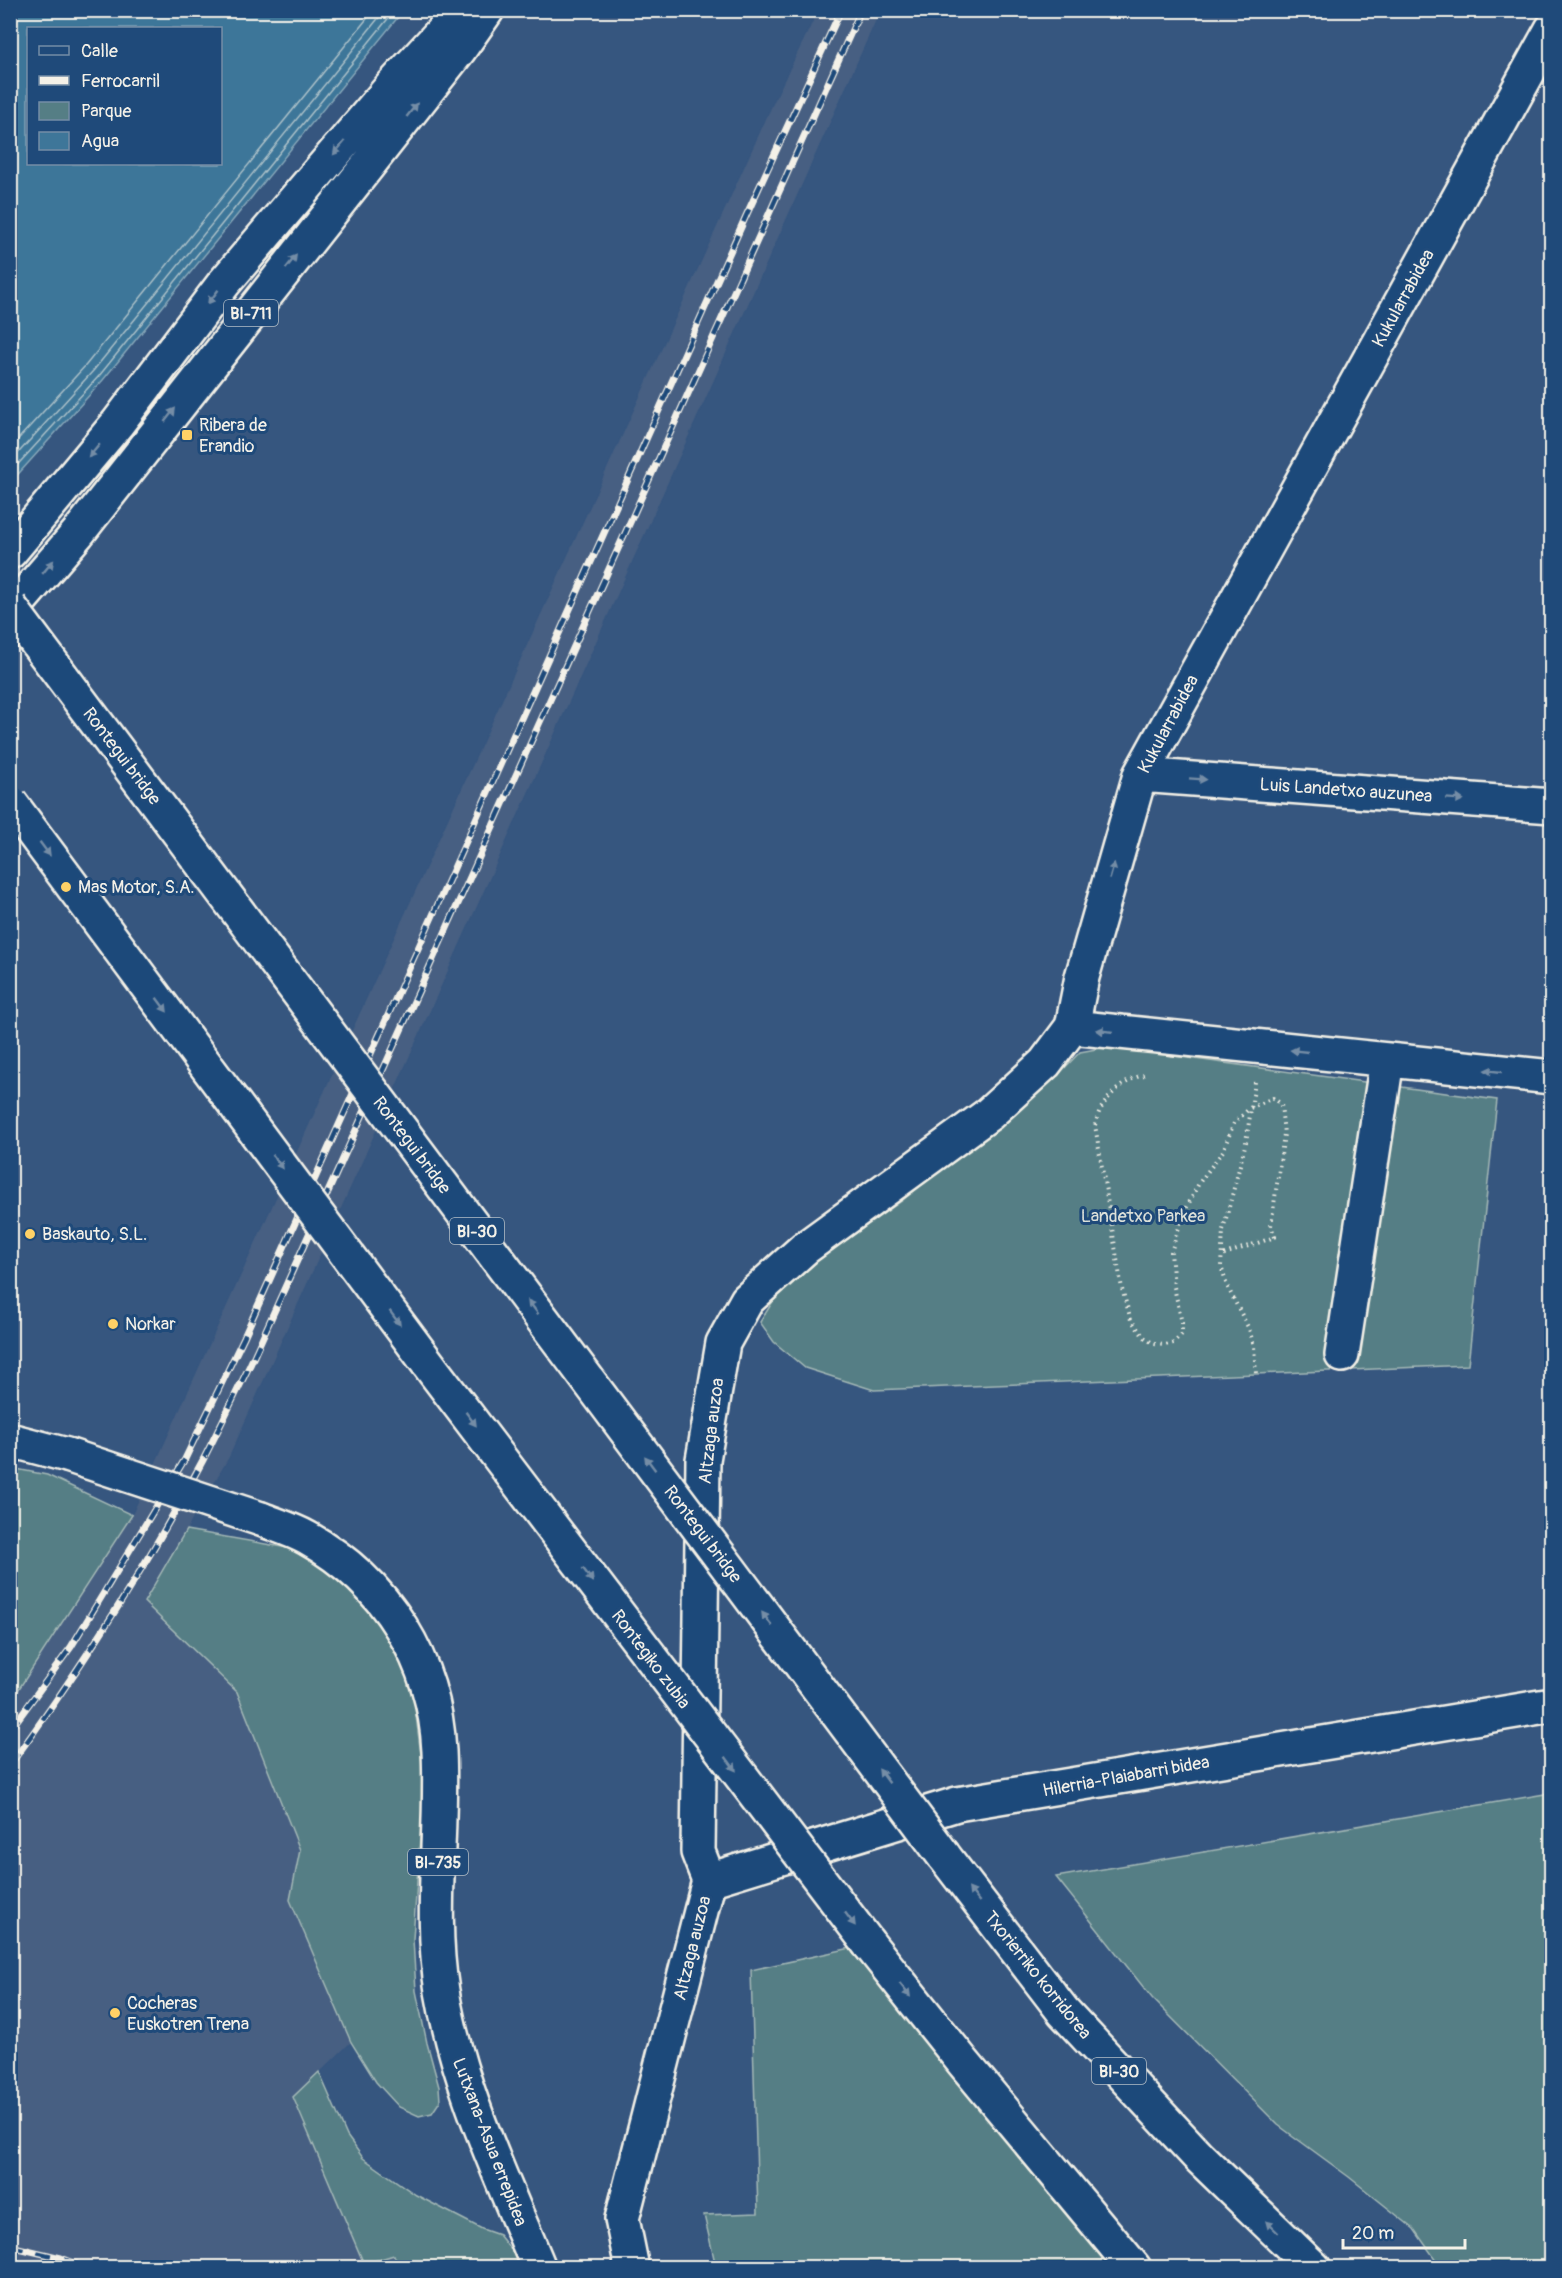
<svg xmlns="http://www.w3.org/2000/svg" width="1562" height="2278" font-family="Pangolin,sans-serif">
	<style>
		.built { fill: #465f82 }
		.green { fill: #557e85; stroke: #a4b8b6; stroke-width: 1.5 }
		.water { fill: #3e7699; stroke: #87a7b9; stroke-width: 1.5; fill-rule: evenodd }
		.lines { fill: none; stroke-linecap: round; stroke-linejoin: round }
		.shore { stroke: #abc0c8; stroke-width: 1.5 }
		.minor-casing { stroke: #f4f1e8; stroke-width: 38 }
		.major-casing { stroke: #f4f1e8; stroke-width: 38 }
		.highway-casing { stroke: #f4f1e8; stroke-width: 38 }
		.path { stroke: #f4f1e8; stroke-width: 4; stroke-dasharray: 1.5 4.5; stroke-linecap: butt }
		.minor { stroke: #1f4a7a; stroke-width: 33 }
		.major { stroke: #1f4a7a; stroke-width: 33 }
		.highway { stroke: #1f4a7a; stroke-width: 33 }
		.rail-casing { stroke: #f4f1e8; stroke-width: 7 }
		.rail { stroke: #1f4a7a; stroke-width: 4.5; stroke-dasharray: 14; stroke-linecap: butt }
		.major-bridge-casing { stroke: #f4f1e8; stroke-width: 38; stroke-linecap: butt }
		.highway-bridge-casing { stroke: #f4f1e8; stroke-width: 38; stroke-linecap: butt }
		.major-bridge { stroke: #1f4a7a; stroke-width: 33 }
		.highway-bridge { stroke: #1f4a7a; stroke-width: 33 }
		.oneway { fill: #748da6 }
		.poi-dot { fill: #ffd166; stroke: #1f4a7a; stroke-width: 2 }
		.labels { text-anchor: middle; stroke-width: 6; stroke-linejoin: round; paint-order: stroke }
		.shield { fill: #1f4a7a; stroke: #b4bfc7; stroke-width: 1.5 }
		.shield-label { font-size: 16px; font-weight: bold; fill: #f4f1e8 }
		.street-label { font-size: 18px; fill: #f4f1e8; stroke: #1f4a7a }
		.poi-label { font-size: 18px; fill: #f4f1e8; stroke: #1f4a7a; text-anchor: start }
		.park-label { font-size: 18px; fill: #dce0d9; stroke: #1f4a7a }
	</style>
	<rect width="100%" height="100%" fill="#36567f"/>
	<filter id="ink" filterUnits="userSpaceOnUse"><feTurbulence type="fractalNoise" baseFrequency=".0167" numOctaves="2"/><feDisplacementMap in="SourceGraphic" scale="12" xChannelSelector="R" yChannelSelector="G"/><feConvolveMatrix kernelMatrix="1 2 1 2 8 2 1 2 1" color-interpolation-filters="sRGB"/></filter>
	<g filter="url(#ink)">
		<path class="built" d="M818 11H880L229 1457 144 1602 237 1692 301 1850 290 1900 351 2042 293 2098 365 2264 394 2255 399 2267H11L10 1701 132 1515 776 97Z"/>
		<path class="green" d="M1107 1047 1497 1100 1468 1365 874 1390 805 1368 774 1342 760 1322 780 1290 829 1252 903 1200 1059 1074 1080 1052Z
			M11 1468 47 1475 132 1515 11 1701Z
			M186 1530 288 1548 331 1571 370 1606 397 1644 413 1692 424 1779 413 1939 416 1991 427 2043 439 2087 440 2101 432 2113 419 2116 399 2107 376 2082 351 2042 290 1900 300 1850 237 1692 144 1602Z
			M1551 1793V2267H1441L1414 2229 1349 2177 1278 2125 1152 1998 1056 1877Z
			M869 1944 1134 2267H716L704 2215 758 2213 751 1970Z
			M319 2072 347 2136 363 2158 416 2195 482 2229 499 2235 512 2251 519 2267H399L394 2255 364 2264 293 2097Z"/>
		<path class="water" d="M11 10 403 11 103 380 11 482ZM28 28H220V164H28Z"/>
		<g class="lines">
			<path class="shore" d="M10 448 86 365 374 10
				M10 462 93 371 385 10
				M10 473 99 376 395 10"/>
			<defs>
				<path id="minor" d="M1552 29 1140 775 1082 977 1072 1027 1552 1077
					M1140 775 1552 806
					M1342 1355 1387 1060
					M709 1880 957 1804 1552 1705
					M632 2268 622 2219 709 1880 698 1852 703 1460 723 1343 747 1300 805 1248 989 1114 1045 1063 1072 1027"/>
				<path id="major" d="M10 552 117 424 224 283 392 86 462 10
					M10 612 78 533 459 50 487 10
					M10 1440 67 1455
					M261 1519C276 1525 293 1530 307 1538 386 1582 435 1661 439 1751 443 1831 429 1912 442 1991 458 2087 502 2178 539 2268"/>
				<path id="highway" d="M944 1856 1063 2011 1198 2156 1314 2268
					M869 1944 963 2062 1134 2268"/>
			</defs>
			<use href="#minor" class="minor-casing"/>
			<use href="#major" class="major-casing"/>
			<use href="#highway" class="highway-casing"/>
			<path class="path" d="M1144 1075C1128 1078 1110 1093 1102 1107 1098 1112 1097 1120 1095 1125L1122 1289 1131 1320 1144 1337 1154 1344 1165 1345 1174 1343 1182 1334V1323L1174 1287 1171 1252 1183 1215 1199 1183 1223 1151 1234 1123 1250 1108 1273 1098 1281 1104 1284 1134 1271 1226 1275 1237 1222 1255
				M1255 1082 1246 1142 1223 1230 1221 1266 1227 1286 1249 1329 1254 1346 1256 1374"/>
			<use href="#minor" class="minor"/>
			<use href="#major" class="major"/>
			<use href="#highway" class="highway"/>
			<defs>
				<path id="rail" d="M10 1730 71 1647 185 1459 244 1337 746 216 841 10
					M10 1765C81 1668 147 1566 203 1460 219 1429 234 1397 250 1365L861 10
					M10 2246 61 2258 87 2268"/>
			</defs>
			<use href="#rail" class="rail-casing"/>
			<use href="#rail" class="rail"/>
			<defs>
				<path id="major-bridge" d="M67 1455 261 1519"/>
				<path id="highway-bridge" d="M10 607 944 1856
					M10 802 435 1373 869 1944"/>
			</defs>
			<use href="#major-bridge" class="major-bridge-casing"/>
			<use href="#highway-bridge" class="highway-bridge-casing"/>
			<use href="#major-bridge" class="major-bridge"/>
			<use href="#highway-bridge" class="highway-bridge"/>
		</g>
		<defs><path id="oneway-solid" d="M-6-.8H1V-3.2L6.5 0L1 3.2V.8H-6Z" transform="scale(1.5)"/></defs>
		<g class="oneway">
			<use href="#oneway-solid" transform="translate(412 110) rotate(-52)"/>
			<use href="#oneway-solid" transform="translate(339 148) rotate(130)"/>
			<use href="#oneway-solid" transform="translate(291 262) rotate(-52)"/>
			<use href="#oneway-solid" transform="translate(213 297) rotate(127)"/>
			<use href="#oneway-solid" transform="translate(170 415) rotate(-52)"/>
			<use href="#oneway-solid" transform="translate(94 451) rotate(130)"/>
			<use href="#oneway-solid" transform="translate(48 567) rotate(-50)"/>
			<use href="#oneway-solid" transform="translate(1198 779) rotate(4)"/>
			<use href="#oneway-solid" transform="translate(1455 799) rotate(4)"/>
			<use href="#oneway-solid" transform="translate(45 849) rotate(53)"/>
			<use href="#oneway-solid" transform="translate(1112 871) rotate(-74)"/>
			<use href="#oneway-solid" transform="translate(162 1005) rotate(53)"/>
			<use href="#oneway-solid" transform="translate(1105 1031) rotate(-174)"/>
			<use href="#oneway-solid" transform="translate(1299 1051) rotate(-174)"/>
			<use href="#oneway-solid" transform="translate(1493 1071) rotate(-174)"/>
			<use href="#oneway-solid" transform="translate(278 1162) rotate(53)"/>
			<use href="#oneway-solid" transform="translate(533 1307) rotate(-127)"/>
			<use href="#oneway-solid" transform="translate(395 1318) rotate(53)"/>
			<use href="#oneway-solid" transform="translate(471 1419) rotate(53)"/>
			<use href="#oneway-solid" transform="translate(650 1463) rotate(-127)"/>
			<use href="#oneway-solid" transform="translate(588 1575) rotate(53)"/>
			<use href="#oneway-solid" transform="translate(767 1619) rotate(-127)"/>
			<use href="#oneway-solid" transform="translate(731 1764) rotate(53)"/>
			<use href="#oneway-solid" transform="translate(884 1776) rotate(-127)"/>
			<use href="#oneway-solid" transform="translate(974 1895) rotate(-128)"/>
			<use href="#oneway-solid" transform="translate(850 1919) rotate(53)"/>
			<use href="#oneway-solid" transform="translate(905 1990) rotate(52)"/>
			<use href="#oneway-solid" transform="translate(1272 2227) rotate(-136)"/>
		</g>
	</g>
	<g class="poi-dot">
		<rect x="181" y="429" width="12" height="12" rx="3"/>
		<circle cx="66" cy="887" r="6"/>
		<circle cx="30" cy="1234" r="6"/>
		<circle cx="113" cy="1324" r="6"/>
		<circle cx="115" cy="2013" r="6"/>
	</g>
	<g class="labels">
		<g class="shield">
			<rect x="224" y="300" width="54" height="26" rx="4.5"/>
			<rect x="450" y="1218" width="54" height="26" rx="4.5"/>
			<rect x="408" y="1849" width="60" height="26" rx="4.5"/>
			<rect x="1092" y="2058" width="54" height="26" rx="4.5"/>
		</g>
		<g class="shield-label">
			<text x="251" y="319">BI-711</text>
			<text x="477" y="1237">BI-30</text>
			<text x="438" y="1868">BI-735</text>
			<text x="1119" y="2077">BI-30</text>
		</g>
		<g class="street-label">
			<text transform="translate(1403 298) rotate(-61)" y="6">Kukularrabidea</text>
			<text transform="translate(1168 724) rotate(-62)" y="6">Kukularrabidea</text>
			<text transform="translate(122 756) rotate(53)" y="6">Rontegui bridge</text>
			<text transform="translate(1346 790) rotate(4)" y="6">Luis Landetxo auzunea</text>
			<text transform="translate(412 1145) rotate(53)" y="6">Rontegui bridge</text>
			<text transform="translate(711 1431) rotate(-83)" y="6">Altzaga auzoa</text>
			<text transform="translate(703 1534) rotate(53)" y="6">Rontegui bridge</text>
			<text transform="translate(651 1659) rotate(53)" y="6">Rontegiko zubia</text>
			<text transform="translate(1126 1776) rotate(-10)" y="6">Hilerria-Plaiabarri bidea</text>
			<text transform="translate(692 1948) rotate(-76)" y="6">Altzaga auzoa</text>
			<text transform="translate(1038 1975) rotate(51)" y="6">Txorierriko korridorea</text>
			<text transform="translate(490 2142) rotate(69)" y="6">Lutxana-Asua errepidea</text>
		</g>
		<g class="poi-label">
			<text x="199" y="431">Ribera de<tspan x="199" dy="21">Erandio</tspan></text>
			<text x="78" y="893">Mas Motor, S.A.</text>
			<text x="42" y="1240">Baskauto, S.L.</text>
			<text x="125" y="1330">Norkar</text>
			<text x="127" y="2009">Cocheras<tspan x="127" dy="21">Euskotren Trena</tspan></text>
		</g>
		<g class="park-label">
			<text x="1143" y="1222">Landetxo Parkea</text>
		</g>
	</g>
	<rect width="1562" height="2278" fill="none" stroke="#1f4a7a" stroke-width="36"/>
	<rect x="18" y="18" width="1526" height="2242" fill="none" stroke="#f4f1e8" stroke-width="2" filter="url(#ink)"/>
	<rect x="27" y="27" width="195" height="138" fill="#1f4a7a" stroke="#748da6" stroke-width="1.5"/>
	<rect x="39" y="46" width="30" height="9" fill="#1f4a7a" stroke="#748da6" stroke-width="1.5"/>
	<text x="81" y="57" font-size="18" fill="#f4f1e8">Calle</text>
	<rect x="39" y="76" width="30" height="9" fill="#f4f1e8" stroke="#748da6" stroke-width="1.5"/>
	<text x="81" y="87" font-size="18" fill="#f4f1e8">Ferrocarril</text>
	<rect x="39" y="102" width="30" height="18" fill="#557e85" stroke="#748da6" stroke-width="1.5"/>
	<text x="81" y="117" font-size="18" fill="#f4f1e8">Parque</text>
	<rect x="39" y="132" width="30" height="18" fill="#3e7699" stroke="#748da6" stroke-width="1.5"/>
	<text x="81" y="147" font-size="18" fill="#f4f1e8">Agua</text>
	<path d="M1343 2239v9h122v-9" fill="none" stroke="#f4f1e8" stroke-width="3"/>
	<text x="1352" y="2239" font-size="18" fill="#f4f1e8" stroke="#1f4a7a" stroke-width="4.5" paint-order="stroke">20 m</text>
</svg>
